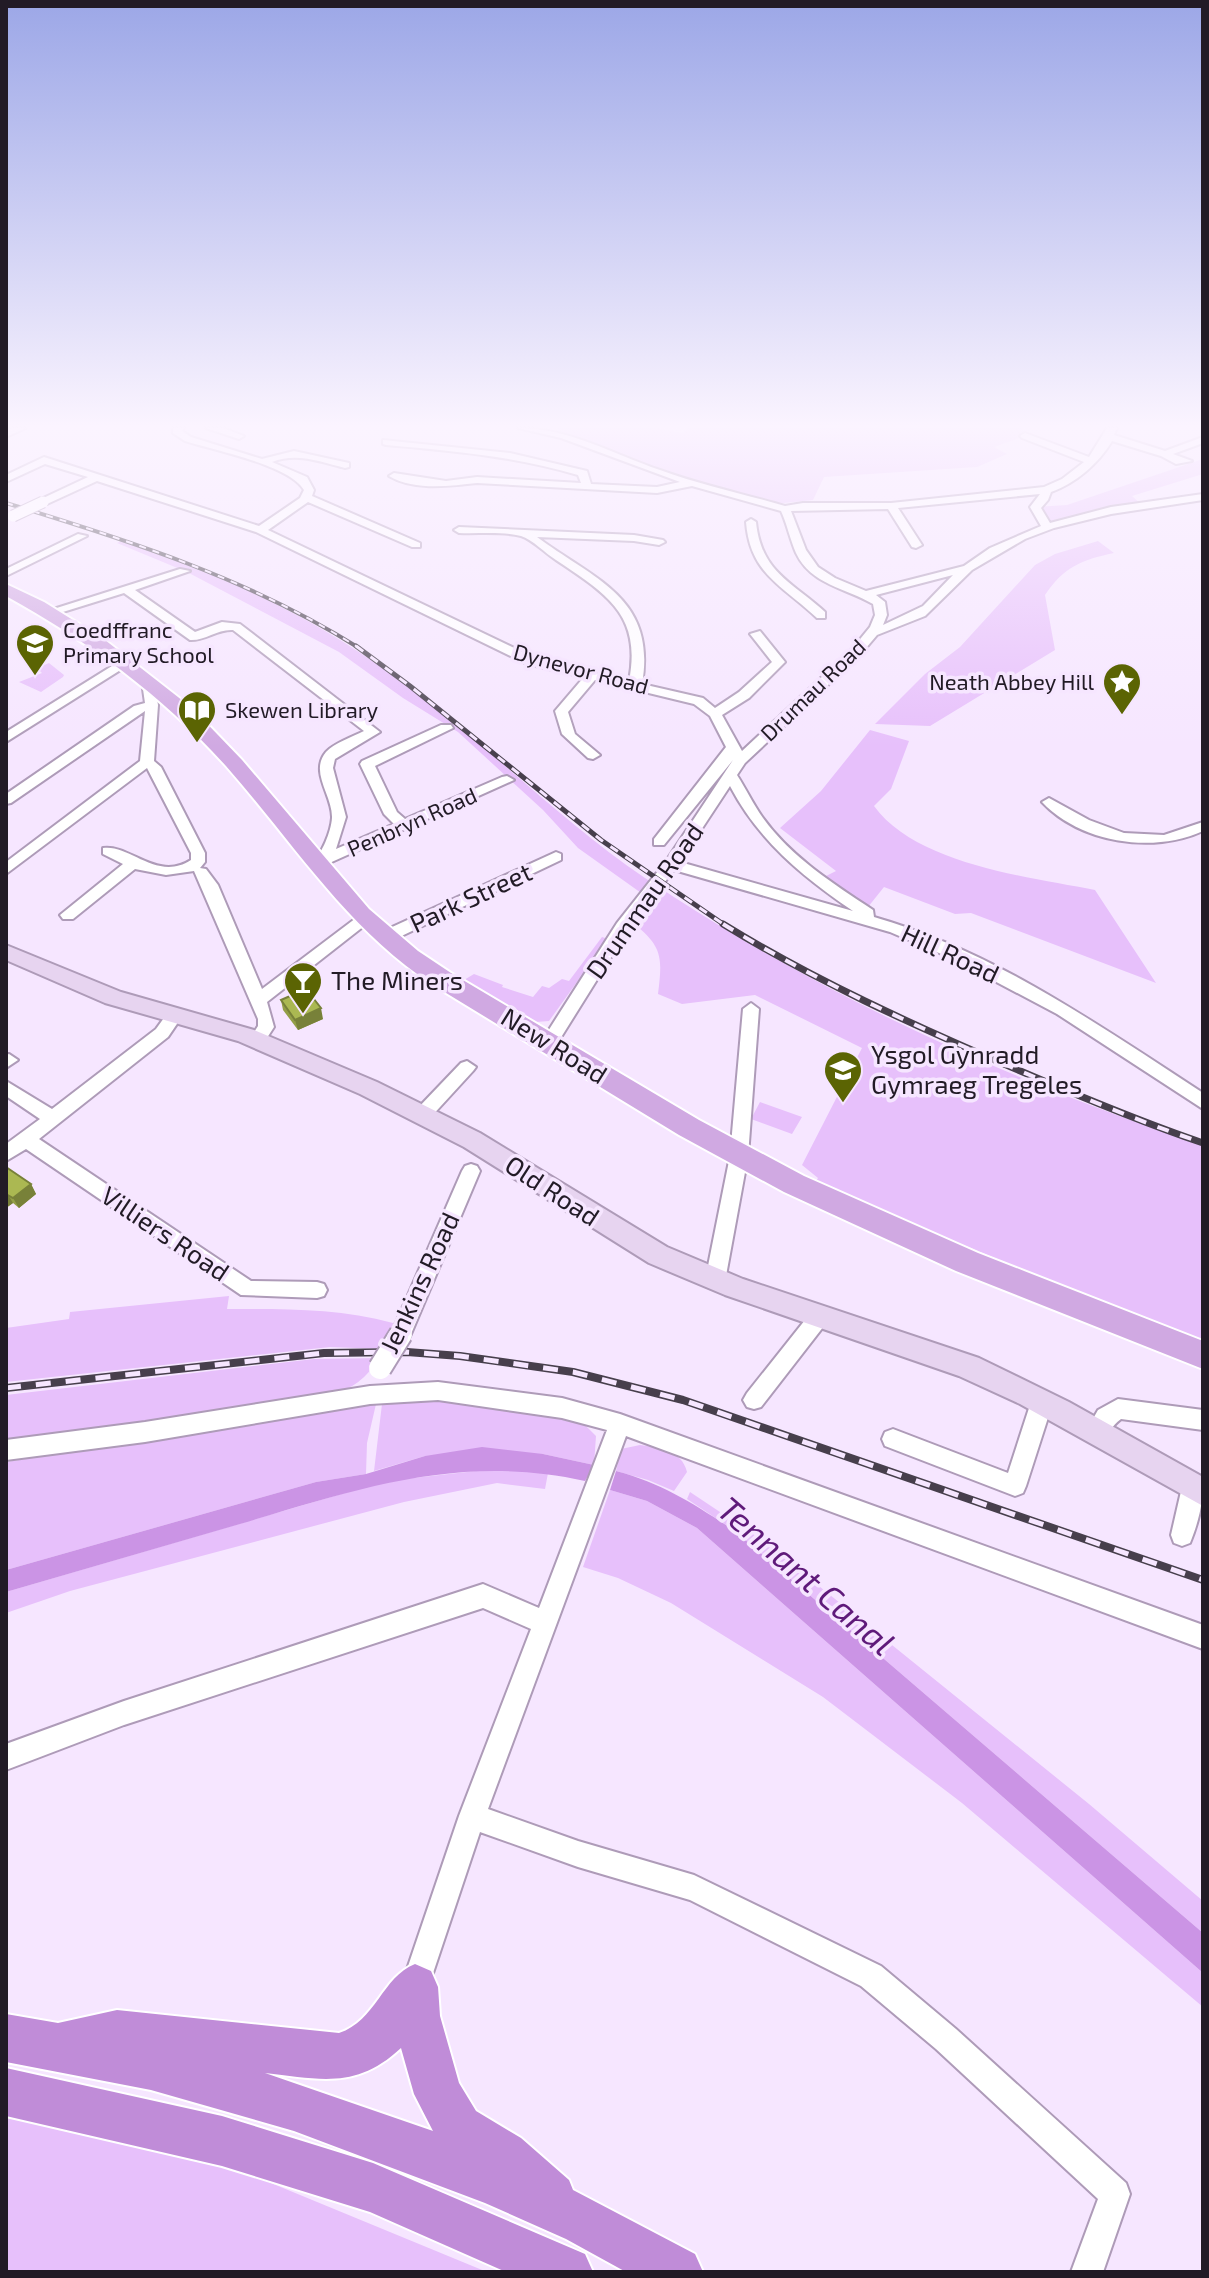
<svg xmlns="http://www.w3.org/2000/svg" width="1209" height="2278" font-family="'Exo 2',sans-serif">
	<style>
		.green { fill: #e7c0fb }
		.water { fill: #cb94e5 }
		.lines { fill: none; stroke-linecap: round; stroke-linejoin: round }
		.minor-casing { stroke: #ae9bb8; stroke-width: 4 }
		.secondary-casing { stroke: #ae9bb8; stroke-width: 4 }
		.primary-casing { stroke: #fff; stroke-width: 4 }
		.trunk-casing { stroke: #fff; stroke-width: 4 }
		.minor { fill: #fff; fill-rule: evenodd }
		.secondary { fill: #e7d4f0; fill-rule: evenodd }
		.primary { fill: #d0a9e2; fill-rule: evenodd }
		.trunk { fill: #c08cd8; fill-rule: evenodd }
		.rail-far3-casing { stroke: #473f4c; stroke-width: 4 }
		.rail-far2-casing { stroke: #473f4c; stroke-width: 5 }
		.rail-far1-casing { stroke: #473f4c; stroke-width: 7 }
		.rail-casing { stroke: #473f4c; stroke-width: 8 }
		.rail-far3 { stroke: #f6e6ff; stroke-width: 2; stroke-dasharray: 7; stroke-linecap: butt }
		.rail-far2 { stroke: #f6e6ff; stroke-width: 3; stroke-dasharray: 9; stroke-linecap: butt }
		.rail-far1 { stroke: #f6e6ff; stroke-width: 4; stroke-dasharray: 12; stroke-linecap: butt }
		.rail { stroke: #f6e6ff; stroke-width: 5; stroke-dasharray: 15; stroke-linecap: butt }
		.minor-bridge-far1-casing { stroke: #ae9bb8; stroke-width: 13; stroke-linecap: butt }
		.minor-bridge-casing { stroke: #ae9bb8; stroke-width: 26; stroke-linecap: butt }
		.minor-bridge-far1 { stroke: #fff; stroke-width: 11 }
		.minor-bridge { stroke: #fff; stroke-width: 22 }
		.wall { fill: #939e47 }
		.shaded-wall { fill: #788139 }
		.building { fill: #abb852; stroke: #788139; stroke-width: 2 }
		.labels { text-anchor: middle; stroke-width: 7; stroke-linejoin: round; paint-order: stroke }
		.far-poi-label { font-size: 22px; fill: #221b26; stroke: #f6e6ff; text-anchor: start }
		.far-street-label { font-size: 22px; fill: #221b26; stroke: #f6e6ff }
		.street-label { font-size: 26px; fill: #221b26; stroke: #f6e6ff }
		.poi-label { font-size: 26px; fill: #221b26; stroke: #f6e6ff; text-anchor: start }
		.near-water-label { font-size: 34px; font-style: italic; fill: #5f1a7a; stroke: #f6e6ff }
	</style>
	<rect width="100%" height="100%" fill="#f6e6ff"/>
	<path class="green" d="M558 428H655L683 433 687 428H1022L1025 436 994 447 1007 454 977 467 824 477 813 500 774 504 691 483 557 435Z
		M1203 459V474L1132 496 1143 506 1047 527 1035 507 1067 505Z
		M123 540C218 573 310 615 391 674 480 737 555 817 645 878 817 994 1007 1080 1203 1145V1345L815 1183 818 1178 802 1165 862 1048 755 995 682 1004 658 994C662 960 664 947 634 924L651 900 578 848 543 810 458 732 403 698 339 652 187 572 117 543Z
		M1098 541 1114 553C1081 560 1064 567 1045 595L1055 650 930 726 875 724 925 674 960 647 1035 565 1055 554Z
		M49 663 64 675 63 677 41 692 19 682 42 673 37 668Z
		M870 730 909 741 891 789 874 806C916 864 1028 877 1095 890L1156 983 971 913 955 914 884 887 864 912 818 880 836 871 780 828 821 791Z
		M602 937 608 939 549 1021 536 1022 464 980 474 974 503 985 502 987 533 997 542 986 549 988 562 979 569 981Z
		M760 1102 802 1117 792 1134 751 1119Z
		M229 1296 227 1309C285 1309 338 1308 393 1323L394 1332 383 1349 330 1347 6 1382V1328L69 1319 70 1312Z
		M379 1358C366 1379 353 1388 330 1396L6 1441V1395L314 1359Z
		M425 1399 572 1417 582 1422 596 1436 594 1465 543 1454 425 1456 374 1471 382 1404Z
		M376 1404 367 1443 366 1474 316 1482 6 1570V1462Z
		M640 1445C659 1448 682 1450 687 1472L674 1491 648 1480 616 1471 621 1449Z
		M494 1469 548 1473 545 1489 497 1483 404 1502 70 1591 6 1613V1592L386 1481Z
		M610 1490 647 1501 697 1528 1203 1973V2007L962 1803 823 1697 671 1603 618 1578 583 1567Z
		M690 1492 762 1540 1089 1804 1203 1901V1933L735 1531 687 1499Z
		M6 2115 247 2173 487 2272H6Z"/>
	<path class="water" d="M482 1447 543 1454 594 1465 585 1481C460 1453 358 1489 240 1524 162 1547 84 1569 6 1592V1570L316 1482 366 1474 425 1456Z
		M616 1471C664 1484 694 1504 735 1531L1203 1933V1973L697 1528 647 1501 610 1490Z"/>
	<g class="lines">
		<defs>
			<path id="minor" d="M12 428H26L6 437V431Z
				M173 428H184L182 431 191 437 262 459 294 451 349 463V467L345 468C321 462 297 452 272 462L307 477 314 490 312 496 420 543V547H412L308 502 268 530 535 658 629 681C642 614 606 594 556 560 546 554 532 539 521 536 502 531 478 534 459 533L454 530 459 527 634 535 663 540 665 542 659 545 634 541 537 537C595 580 657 598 642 684L703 698 715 708 739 692 772 662 750 634 760 631 785 662 749 698 722 715 742 751 852 649 870 627 875 615 873 604C846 588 811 585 796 553 790 539 787 524 781 511L692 486 657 493 477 483C449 486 414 491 389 476L394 473 446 481 477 477 581 483 578 475C515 456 451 451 386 445L383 444V440L510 453 587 471 591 484 657 487 680 482 561 438 518 428C569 428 613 454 660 470 701 485 744 494 785 506L803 503H891L1044 487 1062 479 1084 462 1022 438 1020 436 1025 433 1089 457 1107 428H1117L1114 435 1165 451 1203 437V443L1173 454 1192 461 1176 464 1161 456 1112 441C1098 464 1076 483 1051 492L1048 500 1041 508 1050 523 1111 507 1203 494V500L1111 514 1054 528 1025 539 972 570 925 616 877 635 860 655 745 763 737 775C746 789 753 804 763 818 791 857 834 884 873 910L874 917C994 951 1100 1026 1203 1093V1109L1057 1014 953 959 890 932 674 870 628 930 555 1047H543L541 1043 543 1039 617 923 666 861 733 760 664 845H654V839L726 747 710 716 694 704 595 680 568 712 575 734 600 755 593 759 588 758 562 734 555 711 584 677 527 664 256 532 97 481 47 504H39V500L88 477 45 464 6 482V475L44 457 259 526 300 498 304 490C290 465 213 450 185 441L173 433ZM1040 494 1030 507 1041 526 990 548 964 566 866 591 835 578 818 567 806 550 791 511 888 509 912 547 916 548 922 545 898 508ZM953 575 923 606 883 625 887 615 885 602 876 595ZM730 786C759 841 802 876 853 911L680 862Z
				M206 428H223L244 436 239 439Z
				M751 519 756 522C761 572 792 582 825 612V618H817C782 585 750 574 746 522Z
				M78 534 87 536 6 576V569Z
				M180 569 190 571 135 590 195 632 222 622 240 624 380 732 335 759 333 768 346 817 336 849 394 824 384 814 360 764 362 761 441 725H451L453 728 375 766 397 812 405 819 502 777 507 776 514 780 325 865H315L313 862C322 853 331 832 332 818 333 796 309 772 326 752 334 743 352 737 364 731L233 630C217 629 205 641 190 640L124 593 50 616 44 612Z
				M120 661 130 664 6 742V732Z
				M148 678 154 682 158 705 154 761 161 767 205 853V862L200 868 206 869 218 885 262 989 360 915H370L373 919 267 1002 274 1027 263 1044H251L249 1040 258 1026V1019L194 871 166 875 135 869 73 919H63L60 915 123 864 103 854V848C130 844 157 882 191 860V853L147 768 6 874V862L140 761 145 711 11 803 6 804V794L134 706 145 703 142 682Z
				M1049 798 1089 820 1124 833 1164 835 1203 822V831C1153 854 1081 843 1042 802Z
				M556 852 561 854V860L391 941H379L377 937 379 933Z
				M751 1003 759 1009 748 1156 725 1281 722 1287 715 1289 708 1287 705 1281 730 1156 743 1009Z
				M175 1009 183 1015 168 1037 39 1139 251 1281 317 1282 324 1284 327 1290 324 1296 317 1298 241 1295 26 1149 6 1161V1144L40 1119 6 1096V1081L52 1109 156 1029 169 1011Z
				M9 1054 18 1060 6 1068V1055Z
				M467 1061 476 1067 473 1071 429 1119H417L414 1114 417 1109 461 1063Z
				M471 1164 477 1166 480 1171 411 1334 408 1340 401 1343 394 1340 391 1334 462 1171 465 1166Z
				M820 1307 827 1310 830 1316 827 1322 761 1407 754 1409 747 1407 743 1400 747 1393 813 1310Z
				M438 1382 562 1398 620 1414 1203 1625V1649L626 1436 488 1809 578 1841 694 1875 881 1966 956 2029 1126 2183 1130 2194 1103 2272H1071L1098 2199 936 2049 861 1986 690 1900 578 1867 480 1832 425 1997 415 2001 405 1997 401 1987 459 1816 531 1629 483 1608 124 1725 6 1770V1744L124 1701 483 1584 539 1608 607 1430 562 1418 438 1400 370 1404 145 1442 6 1460V1440L145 1422 370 1386Z
				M1042 1393 1049 1395 1053 1402 1026 1486 1023 1493 1015 1496 885 1446 882 1439 885 1432 893 1429 1008 1473 1031 1402 1035 1395Z
				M1118 1399 1203 1410V1430L1121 1419C1111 1426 1108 1437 1097 1441L1089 1438 1086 1431 1098 1410Z
				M1193 1477 1201 1480C1206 1497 1197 1526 1190 1543L1182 1546 1174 1543 1171 1535 1182 1487 1185 1480Z"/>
			<path id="secondary" d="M6 945 121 992 254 1030 377 1082 480 1133 667 1247 743 1279 979 1358 1069 1402 1203 1477V1506L1020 1404 959 1376 725 1295 649 1263 464 1147 360 1094 238 1041 105 1003 6 960Z"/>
			<path id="primary" d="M6 584 44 602 105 640 192 708 242 760 369 909 418 951 451 973 699 1120 804 1176 978 1253 1203 1341V1369L956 1271 784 1192 679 1135 433 985C346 928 294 843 226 766 163 696 88 641 6 596Z"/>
			<path id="trunk" d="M415 1964 431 1971 438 1987 440 2016 459 2083 476 2111 521 2138 569 2180 573 2190 695 2254 703 2272H626L566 2239 485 2203 294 2131 151 2090 6 2062V2014L58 2023 117 2010 339 2033C376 2021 382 1977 415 1964ZM401 2048 414 2094 433 2131 265 2073C320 2079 356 2090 401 2048Z
				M6 2068 222 2116 373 2163 585 2254 593 2272H506L370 2212 222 2166 6 2116Z"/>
		</defs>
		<use href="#minor" class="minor-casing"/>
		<use href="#secondary" class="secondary-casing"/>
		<use href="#primary" class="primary-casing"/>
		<use href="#trunk" class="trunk-casing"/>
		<use href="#minor" class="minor"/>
		<use href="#secondary" class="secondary"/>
		<use href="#primary" class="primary"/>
		<use href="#trunk" class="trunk"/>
		<defs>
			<path id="rail-far3" d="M6 503C128 540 250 579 359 648"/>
			<path id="rail-far2" d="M356 646 410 686 601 840 726 926"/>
			<path id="rail-far1" d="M723 924C814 980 913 1025 1011 1067 1074 1094 1138 1121 1203 1143"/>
			<path id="rail" d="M6 1388 324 1353 407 1352 460 1356 573 1372 683 1400 1203 1580"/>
		</defs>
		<use href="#rail-far3" class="rail-far3-casing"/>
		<use href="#rail-far2" class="rail-far2-casing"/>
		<use href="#rail-far1" class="rail-far1-casing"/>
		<use href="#rail" class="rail-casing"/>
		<use href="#rail-far3" class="rail-far3"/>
		<use href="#rail-far2" class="rail-far2"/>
		<use href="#rail-far1" class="rail-far1"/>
		<use href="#rail" class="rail"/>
		<defs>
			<path id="minor-bridge-far1" d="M13 516 43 502"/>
			<path id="minor-bridge" d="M380 1368 401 1334"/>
		</defs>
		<use href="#minor-bridge-far1" class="minor-bridge-far1-casing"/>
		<use href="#minor-bridge" class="minor-bridge-casing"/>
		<use href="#minor-bridge-far1" class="minor-bridge-far1"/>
		<use href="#minor-bridge" class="minor-bridge"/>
	</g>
	<path class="wall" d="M281 1000 323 1019 298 1030 283 1010Z
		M6 1167 31 1184 36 1194 19 1208 13 1203 6 1208Z"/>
	<path class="shaded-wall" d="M321 1008 323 1019 298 1030 295 1020Z
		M31 1184 36 1194 19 1208 13 1198Z
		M7 1193 13 1203 6 1208V1194Z"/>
	<path class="building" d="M306 989 321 1008 295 1020 281 1000Z
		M6 1167 31 1184 13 1198 6 1194Z"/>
	<linearGradient id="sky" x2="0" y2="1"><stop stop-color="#9ca7e7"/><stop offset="0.57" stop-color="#fbf4ff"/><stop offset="1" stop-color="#fbf4ff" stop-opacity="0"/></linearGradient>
	<rect width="1209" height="747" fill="url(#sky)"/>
	<defs>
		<symbol id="school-pin" viewBox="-11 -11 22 30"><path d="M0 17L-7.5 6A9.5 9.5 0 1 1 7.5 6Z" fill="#5b6403" stroke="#f6e6ff"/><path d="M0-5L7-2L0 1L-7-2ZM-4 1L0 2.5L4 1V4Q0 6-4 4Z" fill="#fff"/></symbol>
		<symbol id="sight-pin" viewBox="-11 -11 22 30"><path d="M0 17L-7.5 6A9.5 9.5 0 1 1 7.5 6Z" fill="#5b6403" stroke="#f6e6ff"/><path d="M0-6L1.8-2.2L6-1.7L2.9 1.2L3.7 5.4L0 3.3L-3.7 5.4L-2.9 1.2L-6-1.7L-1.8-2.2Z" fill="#fff"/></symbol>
		<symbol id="library-pin" viewBox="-11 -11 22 30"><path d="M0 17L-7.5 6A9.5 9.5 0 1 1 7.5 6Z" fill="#5b6403" stroke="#f6e6ff"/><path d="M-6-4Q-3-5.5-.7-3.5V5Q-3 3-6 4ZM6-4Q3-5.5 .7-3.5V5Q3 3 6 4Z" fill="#fff"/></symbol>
		<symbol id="bar-pin" viewBox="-11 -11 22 30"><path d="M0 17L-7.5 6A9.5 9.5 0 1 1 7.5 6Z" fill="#5b6403" stroke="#f6e6ff"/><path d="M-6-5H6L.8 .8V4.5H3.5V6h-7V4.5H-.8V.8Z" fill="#fff"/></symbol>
	</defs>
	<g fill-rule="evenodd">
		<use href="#school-pin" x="13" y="621" width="44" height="60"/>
		<use href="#sight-pin" x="1100" y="660" width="44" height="60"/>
		<use href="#library-pin" x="175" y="688" width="44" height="60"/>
		<use href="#bar-pin" x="281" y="959" width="44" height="60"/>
		<use href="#school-pin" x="821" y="1048" width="44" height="60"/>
	</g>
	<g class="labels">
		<g class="far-poi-label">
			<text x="63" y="638">Coedffranc<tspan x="63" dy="25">Primary School</tspan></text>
			<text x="1094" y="690" text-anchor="end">Neath Abbey Hill</text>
			<text x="225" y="718">Skewen Library</text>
		</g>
		<g class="far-street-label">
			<text transform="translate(581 669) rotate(15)" y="8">Dynevor Road</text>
			<text transform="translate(813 690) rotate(-44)" y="8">Drumau Road</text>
			<text transform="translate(412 822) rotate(-24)" y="8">Penbryn Road</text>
		</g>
		<g class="street-label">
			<text transform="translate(471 898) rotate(-25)" y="9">Park Street</text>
			<text transform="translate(645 901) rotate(-55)" y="9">Drummau Road</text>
			<text transform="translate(950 954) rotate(25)" y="9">Hill Road</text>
			<text transform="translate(554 1046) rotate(32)" y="9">New Road</text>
			<text transform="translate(552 1191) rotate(33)" y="9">Old Road</text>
			<text transform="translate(165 1234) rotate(34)" y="9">Villiers Road</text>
			<text transform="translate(420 1283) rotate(-65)" y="9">Jenkins Road</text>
		</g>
		<g class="poi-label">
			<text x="331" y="990">The Miners</text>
			<text x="871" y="1064">Ysgol Gynradd<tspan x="871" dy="30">Gymraeg Tregeles</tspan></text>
		</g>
		<g class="near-water-label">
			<text transform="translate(806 1576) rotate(41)" y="12">Tennant Canal</text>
		</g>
	</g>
	<rect width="1209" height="2278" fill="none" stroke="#221b26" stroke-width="16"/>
</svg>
